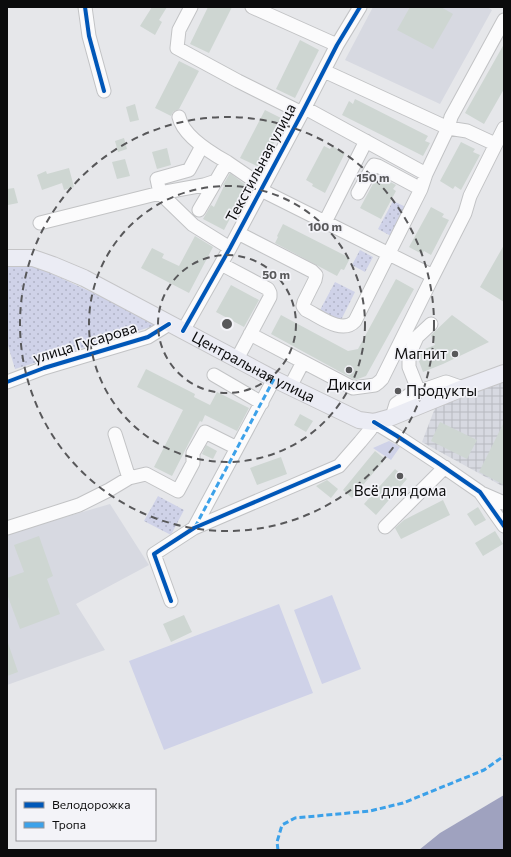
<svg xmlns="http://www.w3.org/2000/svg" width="511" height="857" font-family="Commissioner,sans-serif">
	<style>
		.built { fill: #d7d9e1 }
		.industrial { fill: url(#industrial-grid) }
		.grass { fill: #cfd2e8 }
		.park { fill: url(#park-dots) }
		.water { fill: #9fa2bf }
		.building { fill: #ced6d2 }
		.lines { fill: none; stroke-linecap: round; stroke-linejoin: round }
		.minor-casing { stroke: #c2c3c5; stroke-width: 15 }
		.major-casing { stroke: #c5c5c7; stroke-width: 18 }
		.minor { stroke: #fbfbfc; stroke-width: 13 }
		.major { stroke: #ebecf4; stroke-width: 16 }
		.quiet { stroke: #3ca1e9; stroke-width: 3; stroke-dasharray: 6 3; stroke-linecap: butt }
		.cycleway-casing { stroke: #f3f3f8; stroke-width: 6 }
		.cycleway { stroke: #0057b8; stroke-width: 4 }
		.ring { fill: none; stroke: #58585a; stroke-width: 2; stroke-dasharray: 7 5 }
		.poi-dot { fill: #58585a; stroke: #f3f3f8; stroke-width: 1.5 }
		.labels { text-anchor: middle; stroke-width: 3.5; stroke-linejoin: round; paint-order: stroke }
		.street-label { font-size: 15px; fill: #0b0b0c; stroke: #f3f3f8 }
		.poi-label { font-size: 15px; fill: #0b0b0c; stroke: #f3f3f8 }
		.centre { fill: #58585a; stroke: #f3f3f8; stroke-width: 2 }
		.ring-label { font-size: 12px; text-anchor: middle; font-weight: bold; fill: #58585a; stroke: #f3f3f8; stroke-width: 3.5; stroke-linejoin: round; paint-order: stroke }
	</style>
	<defs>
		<pattern id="industrial-grid" width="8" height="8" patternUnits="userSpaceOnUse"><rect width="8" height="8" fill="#d7d9e1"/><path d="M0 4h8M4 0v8" fill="none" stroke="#b7b9c0"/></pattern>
		<pattern id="park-dots" width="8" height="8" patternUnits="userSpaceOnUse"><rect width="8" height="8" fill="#cfd2e8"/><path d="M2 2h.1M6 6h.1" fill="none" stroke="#b0b3c6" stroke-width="1.8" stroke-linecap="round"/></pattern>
	</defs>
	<rect width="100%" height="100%" fill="#e6e7ea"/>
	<path class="built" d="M373 7H487L492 10 440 104 345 60Z
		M110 504 149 565 76 604 105 650 7 685V534Z"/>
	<path class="industrial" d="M504 382V487L422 442 435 408Z"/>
	<path class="grass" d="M389 441 400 447 391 460 373 448Z
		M332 595 361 669 322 684 294 610Z
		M279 604 313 693 164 750 129 661Z"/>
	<path class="park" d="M393 201 406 207 391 236 378 229Z
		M360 250 373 257 365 272 352 265Z
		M7 265H33L160 324 15 369 7 342Z
		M335 282 355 292 341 320 320 310Z
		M158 496 184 510 171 535 144 521Z"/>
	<path class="water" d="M504 795V850H419L440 833Z"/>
	<path class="building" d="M152 7H167L159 20 162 22 155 35 140 26Z
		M208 7H232L209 53 190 44Z
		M410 7H441L453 14 433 49 397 30Z
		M300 40 319 50 295 98 276 89Z
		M504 44V89L484 124 465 113Z
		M179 61 199 71 179 109 173 112 171 116 155 108Z
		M355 99 428 136 425 141 430 143 423 156 342 115 349 101 353 104Z
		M135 104 139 120 130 122 126 107Z
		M265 110 285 120 261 168 240 158Z
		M124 138 127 149 118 152 115 141Z
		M461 142 475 149 473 152 480 155 461 190 455 186 453 189 440 181Z
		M324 146 330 149 332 146 345 153 325 193 312 186 313 184 306 180Z
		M167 148 171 165 157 169 152 152Z
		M125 159 130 176 117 179 112 162Z
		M69 168 74 187 64 190 62 183 42 190 37 175 46 171 47 174Z
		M230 173 247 186 224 230 203 219 211 205 214 207 224 186 223 185Z
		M381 177 396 185 393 189 396 191 381 219 360 208 375 180 378 181Z
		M14 188 18 203 8 205 7 189Z
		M431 207 444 214 442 217 449 220 431 255 424 251 422 254 409 247Z
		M283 224 350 258 344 270 341 269 337 276 275 243 278 237 277 236Z
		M195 236 213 247 189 293 141 268 152 248 164 254 162 258 179 266Z
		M504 245V302L480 287Z
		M396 279 414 289 366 376 355 380 271 334 281 315 348 351 358 349Z
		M231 285 259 300 244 327 216 312Z
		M452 315 489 342 443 364 423 372 417 356 420 351 435 345 431 335Z
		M146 369 195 394 194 397 210 405 217 392 249 408 237 431 205 415 202 422 200 421 172 476 154 467 183 410 137 387Z
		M300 414 313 421 306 432 294 425Z
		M440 422 477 440 467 459 431 441Z
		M504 422V485L479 472Z
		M206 445 217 451 213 459 202 454Z
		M375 451 385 459 352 498 343 490Z
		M281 457 287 474 257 485 250 468Z
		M395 469 407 479 376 515 364 504Z
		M327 480 338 489 331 498 316 486Z
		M443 500 450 515 401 539 395 528 404 520Z
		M478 507 486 520 475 526 467 514Z
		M495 531 503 544 483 556 475 543Z
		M39 536 53 576 47 579 60 614 20 629 7 594V578L24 572 14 545Z
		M184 615 192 632 171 642 163 624Z
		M7 643H8L18 672 7 676Z"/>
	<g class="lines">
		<defs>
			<path id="minor" d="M85 7 89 36 104 91
				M191 7 179 30 177 48 238 81 302 113
				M252 7 337 45
				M324 71 448 128 467 131 495 144
				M305 108 426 174 448 128 451 117 504 20
				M179 117C183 136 211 153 227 162
				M202 146 189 170 157 179 160 193 193 225 230 248
				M261 190 325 222 366 141
				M358 193 372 168 374 165 378 166 421 189
				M199 210 227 162 262 186
				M40 223 160 193 204 185 216 181
				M238 233 312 271 316 275 315 280 304 302 303 306 306 310C319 316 342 335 355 321L421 189 426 174
				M221 264 268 289 270 293V297L237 359
				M433 276 465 213 470 196 504 128
				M183 331 230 248 302 113 337 45 360 7
				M250 334 353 388 375 385 379 382 382 379 433 276 325 222
				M214 375 262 403
				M7 382 44 368 148 337 169 324
				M290 387 303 362
				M419 392 409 367V355L417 337 431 324
				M392 417 396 404 409 395 446 382 463 388
				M115 434 129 478 146 474 178 491 193 463V453L205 432 237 448
				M481 493 504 503
				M385 527 445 467
				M7 528 79 505 109 490 129 478
				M194 528 274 379
				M171 601 154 554 194 528 339 466 360 442 370 430 374 422 397 436 438 463 480 492 504 526"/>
			<g id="major">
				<path id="s1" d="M7 258H33L53 265 84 278 274 379 359 420 374 422 392 417 463 388 504 373"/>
			</g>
		</defs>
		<use href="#minor" class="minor-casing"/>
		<use href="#major" class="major-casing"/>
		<use href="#minor" class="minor"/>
		<use href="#major" class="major"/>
		<path class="quiet" d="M195 527 274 379
			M278 850 277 842 282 825 295 818 370 811 403 803 484 770 504 756"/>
		<defs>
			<path id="cycleway" d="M85 7 89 36 104 91
				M183 331 230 248 302 113 337 45 360 7
				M7 382 44 368 148 337 169 324
				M374 422 397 436 438 463 480 492 504 526
				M171 601 154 554 194 528 339 466"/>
		</defs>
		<use href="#cycleway" class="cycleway-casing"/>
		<use href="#cycleway" class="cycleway"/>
	</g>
	<g class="ring">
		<circle cx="227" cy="324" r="69"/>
		<circle cx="227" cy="324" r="138"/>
		<circle cx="227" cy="324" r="207"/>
	</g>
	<g class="poi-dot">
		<circle cx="455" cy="354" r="4"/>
		<circle cx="349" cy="370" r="4"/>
		<circle cx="398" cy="391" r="4"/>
		<circle cx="400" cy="476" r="4"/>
	</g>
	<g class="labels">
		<g class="street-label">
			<text transform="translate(261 163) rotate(-62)" y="5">Текстильная улица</text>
			<text transform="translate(85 343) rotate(-17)" y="5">улица Гусарова</text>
			<text dy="5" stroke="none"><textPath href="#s1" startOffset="272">Центральная улица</textPath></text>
		</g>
		<g class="poi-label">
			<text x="447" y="359" text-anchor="end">Магнит</text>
			<text x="349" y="390">Дикси</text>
			<text x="406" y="396" text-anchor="start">Продукты</text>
			<text x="400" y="496">Всё для дома</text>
		</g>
	</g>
	<circle cx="227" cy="324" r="6" class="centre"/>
	<g class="ring-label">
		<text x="373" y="182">150 m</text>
		<text x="325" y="231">100 m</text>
		<text x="276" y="279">50 m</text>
	</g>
	<rect width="511" height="857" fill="none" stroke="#0b0b0c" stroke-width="16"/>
	<rect x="16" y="789" width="140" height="52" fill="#f3f3f8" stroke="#96969a"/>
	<rect x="24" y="802" width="20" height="6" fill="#0057b8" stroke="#96969a"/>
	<text x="52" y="809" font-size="12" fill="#0b0b0c">Велодорожка</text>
	<rect x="24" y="822" width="20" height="6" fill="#3ca1e9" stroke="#96969a"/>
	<text x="52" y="829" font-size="12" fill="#0b0b0c">Тропа</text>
</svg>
